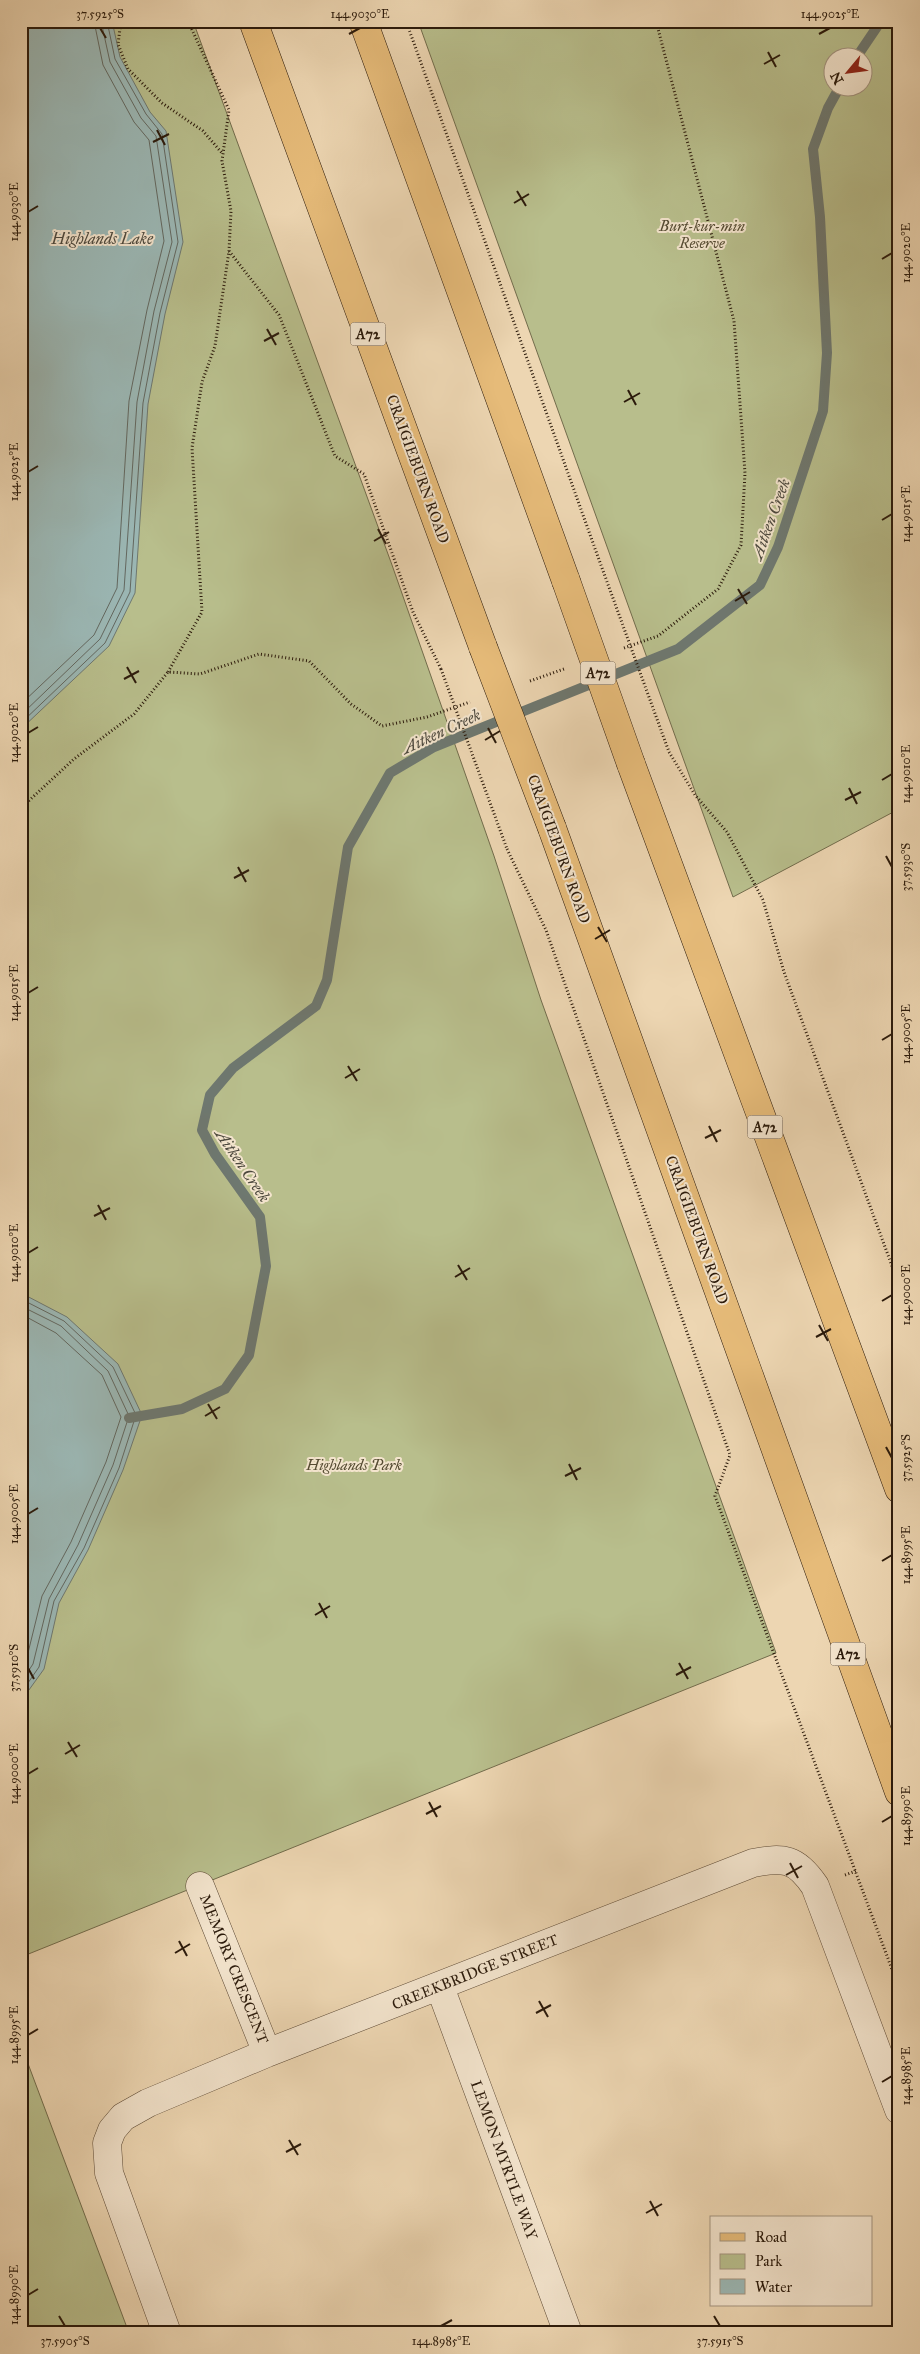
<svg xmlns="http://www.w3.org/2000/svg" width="920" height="2354" font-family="'IM FELL Great Primer',serif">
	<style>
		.green { fill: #b8be8c; stroke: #726c4c; fill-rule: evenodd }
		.water { fill: #9bb7b4; stroke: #6e7870 }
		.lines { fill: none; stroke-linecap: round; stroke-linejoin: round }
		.shore { stroke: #636860; stroke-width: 1 }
		.stream { stroke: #6e7870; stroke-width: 10 }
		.street-casing { stroke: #5c4935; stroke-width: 29 }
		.primary-casing { stroke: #2b1a0b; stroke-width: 29 }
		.path { stroke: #2b1a0b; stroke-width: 3; stroke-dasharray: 1 2.5; stroke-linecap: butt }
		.street { stroke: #f3e4cd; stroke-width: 28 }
		.primary { stroke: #e6bb79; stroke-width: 28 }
		.primary-bridge-casing { stroke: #2b1a0b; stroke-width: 29; stroke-linecap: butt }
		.path-bridge { stroke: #2b1a0b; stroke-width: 3; stroke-dasharray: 1 2.5; stroke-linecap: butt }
		.primary-bridge { stroke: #e6bb79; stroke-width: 28 }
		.ticks { fill: none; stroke: #2b1a0b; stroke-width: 2 }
		.labels { text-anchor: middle; stroke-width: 4; stroke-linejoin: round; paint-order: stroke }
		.shield { fill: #f3e4cd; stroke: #675745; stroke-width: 1 }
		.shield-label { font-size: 14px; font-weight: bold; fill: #2b1a0b }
		.park-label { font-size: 15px; font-style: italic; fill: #554b32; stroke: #f3e4cd }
		.street-label { font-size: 15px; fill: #2b1a0b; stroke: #f3e4cd }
		.water-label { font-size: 16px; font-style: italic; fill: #4d493e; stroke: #f3e4cd }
		.neatline { fill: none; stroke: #2b1a0b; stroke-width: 2 }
		.ticks-label { font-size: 12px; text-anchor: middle; fill: #2b1a0b }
	</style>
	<rect width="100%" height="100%" fill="#edd6b2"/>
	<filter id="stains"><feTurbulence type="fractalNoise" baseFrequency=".004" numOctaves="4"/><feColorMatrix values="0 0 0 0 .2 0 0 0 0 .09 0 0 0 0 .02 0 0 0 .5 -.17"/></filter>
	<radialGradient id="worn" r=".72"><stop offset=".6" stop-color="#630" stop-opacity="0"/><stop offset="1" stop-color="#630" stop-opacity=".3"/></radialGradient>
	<path class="green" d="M21 21H193L392 565 494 856 541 1000 776 1653 21 1957Z
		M418 21H899V809L733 897ZM832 58H862V88H832Z
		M21 2045 129 2333H21Z"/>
	<path class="water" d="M21 21H112L120 57 150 112 166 131 183 242 165 314 148 404 135 593 109 646 21 729Z
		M21 1293 67 1317 118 1364 142 1415 123 1470 88 1550 59 1603 44 1669 21 1701Z"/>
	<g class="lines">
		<path class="shore" d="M21 704 94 635 117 588 129 401 147 310 164 241 149 140 134 122 103 65 94 21
			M21 715 100 639 124 590 137 402 154 311 172 242 156 136 141 118 110 62 101 21
			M21 723 105 643 130 592 143 403 160 313 178 242 162 134 146 114 115 59 107 21
			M21 1299 64 1321 113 1367 136 1415 119 1468 84 1548 54 1601 39 1667 21 1693
			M21 1306 61 1326 108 1371 129 1416 113 1465 78 1545 49 1599 33 1664 21 1682
			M21 1314 56 1333 102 1375 121 1417 106 1462 71 1542 42 1596 26 1661 21 1668"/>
		<path class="stream" d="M856 58 881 21
			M129 1418 182 1409 225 1389 249 1355 266 1266 260 1217 215 1154 202 1130 210 1095 233 1068 316 1006 327 980 348 847 390 773 434 747 678 649 760 585 778 547 823 411 827 353 820 217 813 149 828 108 839 88"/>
		<defs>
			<path id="street" d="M200 1886 267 2053
				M440 1987 568 2333
				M167 2333 109 2173 107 2143 112 2130 123 2117 148 2103 267 2053 753 1863C784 1857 796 1858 815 1886L899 2110"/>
			<path id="primary" d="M253 21 483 647
				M363 21 566 581
				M631 764 899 1489
				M552 828 899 1792"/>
		</defs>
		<use href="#street" class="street-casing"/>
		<use href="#primary" class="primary-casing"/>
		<path class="path" d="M121 21 118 44 128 69 162 103 203 131 222 153
			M406 21 602 568
			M229 251 279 315 335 456 364 474 413 612 441 669
			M624 648 658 636 718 589 741 545 745 473 734 321 656 21
			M168 672 202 612 192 448 202 382 215 346 229 251 231 211 222 161 229 110 188 21
			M530 681 564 669
			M669 752 695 795 727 832 763 900 784 972 899 1285
			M21 808 74 759 134 714 168 672 200 674 259 654 309 661 351 704 382 726 427 717 470 702
			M507 849 546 930 730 1455 715 1496 899 1988
			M845 1875 856 1871"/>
		<use href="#street" class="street"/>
		<use href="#primary" class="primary"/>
		<defs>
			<path id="primary-bridge" d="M566 581 631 764
				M483 647 552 828"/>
		</defs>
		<use href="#primary-bridge" class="primary-bridge-casing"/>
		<path class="path-bridge" d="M602 568 669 752
			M441 669 507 849"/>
		<use href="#primary-bridge" class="primary-bridge"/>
	</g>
	<path class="ticks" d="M100 28 106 38M349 34 360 28M819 34 830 28M768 52 776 67M764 64 780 55M157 130 165 145M153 142 169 134M517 191 526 206M514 203 529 194M28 212 38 206M882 259 892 253M267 329 276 345M264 341 279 333M628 390 636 405M624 402 640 393M28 472 38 466M882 520 892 514M378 529 386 544M374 541 389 532M738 589 747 604M735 601 750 592M127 667 136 683M124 679 139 671M488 728 496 743M28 733 38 727M485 740 500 731M882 780 892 774M849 788 857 804M845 800 861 792M886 856 892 867M238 867 246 882M234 878 249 870M598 927 607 942M595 939 610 930M28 993 38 987M882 1040 892 1034M348 1066 357 1081M345 1078 360 1069M709 1126 717 1142M705 1138 721 1130M98 1205 106 1220M94 1216 110 1208M28 1253 38 1247M458 1265 467 1280M455 1277 470 1268M882 1301 892 1295M819 1325 828 1341M816 1337 831 1329M208 1404 217 1419M205 1416 220 1407M886 1447 892 1458M569 1464 577 1480M565 1476 581 1468M28 1514 38 1508M882 1561 892 1555M319 1603 327 1618M315 1615 330 1606M679 1663 688 1679M28 1668 34 1679M676 1675 691 1667M68 1742 77 1757M65 1754 80 1745M28 1774 38 1768M429 1802 437 1817M426 1814 441 1806M882 1822 892 1816M790 1863 798 1878M786 1875 802 1866M179 1941 187 1956M175 1953 190 1944M539 2001 548 2017M536 2013 551 2005M28 2035 38 2029M882 2082 892 2076M289 2140 298 2155M286 2152 301 2144M650 2201 658 2216M646 2213 662 2204M28 2295 38 2289M59 2316 65 2326M714 2316 720 2326M441 2326 452 2320"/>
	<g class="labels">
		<g class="shield">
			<rect x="350.5" y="322.5" width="35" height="23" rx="4"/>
			<rect x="580.5" y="661.5" width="35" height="23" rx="4"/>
			<rect x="747.5" y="1115.5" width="35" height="23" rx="4"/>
			<rect x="830.5" y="1642.5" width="35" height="23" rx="4"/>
		</g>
		<g class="shield-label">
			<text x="368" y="339">A72</text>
			<text x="598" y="678">A72</text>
			<text x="765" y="1132">A72</text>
			<text x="848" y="1659">A72</text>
		</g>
		<g class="park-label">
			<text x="702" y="231">Burt-kur-min<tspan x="702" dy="17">Reserve</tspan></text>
			<text x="354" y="1470">Highlands Park</text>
		</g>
		<g class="street-label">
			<text transform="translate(418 469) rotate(70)" y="5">CRAIGIEBURN ROAD</text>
			<text transform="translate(559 849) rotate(70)" y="5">CRAIGIEBURN ROAD</text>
			<text transform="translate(697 1230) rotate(70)" y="5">CRAIGIEBURN ROAD</text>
			<text transform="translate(234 1969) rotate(68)" y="5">MEMORY CRESCENT</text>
			<text transform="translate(475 1972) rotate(-22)" y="5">CREEKBRIDGE STREET</text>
			<text transform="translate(504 2160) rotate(70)" y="5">LEMON MYRTLE WAY</text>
		</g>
		<g class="water-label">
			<text x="102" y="244">Highlands Lake</text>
			<text transform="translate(770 519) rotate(-70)" y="6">Aitken Creek</text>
			<text transform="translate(441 731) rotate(-25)" y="6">Aitken Creek</text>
			<text transform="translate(243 1165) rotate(56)" y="6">Aitken Creek</text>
		</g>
	</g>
	<rect width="920" height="2354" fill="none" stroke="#edd6b2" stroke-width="55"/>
	<rect x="710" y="2216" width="162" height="90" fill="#f3e4cd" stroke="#a3937f"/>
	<rect x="720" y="2233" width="25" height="8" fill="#e6bb79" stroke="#a3937f"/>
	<text x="755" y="2242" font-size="15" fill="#2b1a0b">Road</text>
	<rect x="720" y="2254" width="25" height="15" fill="#b8be8c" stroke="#a3937f"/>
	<text x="755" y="2266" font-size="15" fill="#2b1a0b">Park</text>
	<rect x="720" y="2279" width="25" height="15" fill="#9bb7b4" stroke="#a3937f"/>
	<text x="755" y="2292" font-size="15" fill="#2b1a0b">Water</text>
	<g transform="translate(848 72) rotate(241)"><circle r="24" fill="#f3e4cd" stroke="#a3937f"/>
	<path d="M0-4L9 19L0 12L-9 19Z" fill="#8f2418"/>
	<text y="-8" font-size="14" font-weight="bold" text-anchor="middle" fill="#2b1a0b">N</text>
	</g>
	<rect x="28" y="28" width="864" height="2298" class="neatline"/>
	<g class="ticks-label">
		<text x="100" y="18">37.5925°S</text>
		<text x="360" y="18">144.9030°E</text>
		<text x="830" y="18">144.9025°E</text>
		<text transform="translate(14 212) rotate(-90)" y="4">144.9030°E</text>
		<text transform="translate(906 253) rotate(-90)" y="4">144.9020°E</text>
		<text transform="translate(14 472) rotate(-90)" y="4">144.9025°E</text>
		<text transform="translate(906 514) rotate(-90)" y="4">144.9015°E</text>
		<text transform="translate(14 733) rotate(-90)" y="4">144.9020°E</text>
		<text transform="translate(906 774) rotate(-90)" y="4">144.9010°E</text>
		<text transform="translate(906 867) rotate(-90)" y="4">37.5930°S</text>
		<text transform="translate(14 993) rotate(-90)" y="4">144.9015°E</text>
		<text transform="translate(906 1034) rotate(-90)" y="4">144.9005°E</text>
		<text transform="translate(14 1253) rotate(-90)" y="4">144.9010°E</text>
		<text transform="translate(906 1295) rotate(-90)" y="4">144.9000°E</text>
		<text transform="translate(906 1458) rotate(-90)" y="4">37.5925°S</text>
		<text transform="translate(14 1514) rotate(-90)" y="4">144.9005°E</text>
		<text transform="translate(906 1555) rotate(-90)" y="4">144.8995°E</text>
		<text transform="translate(14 1668) rotate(-90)" y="4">37.5910°S</text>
		<text transform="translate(14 1774) rotate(-90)" y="4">144.9000°E</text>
		<text transform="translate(906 1816) rotate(-90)" y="4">144.8990°E</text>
		<text transform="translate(14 2035) rotate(-90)" y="4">144.8995°E</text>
		<text transform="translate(906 2076) rotate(-90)" y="4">144.8985°E</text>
		<text transform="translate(14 2295) rotate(-90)" y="4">144.8990°E</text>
		<text x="65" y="2345">37.5905°S</text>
		<text x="441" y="2345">144.8985°E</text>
		<text x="720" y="2345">37.5915°S</text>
	</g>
	<rect width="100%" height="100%" filter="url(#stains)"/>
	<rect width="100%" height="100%" fill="url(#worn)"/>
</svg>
